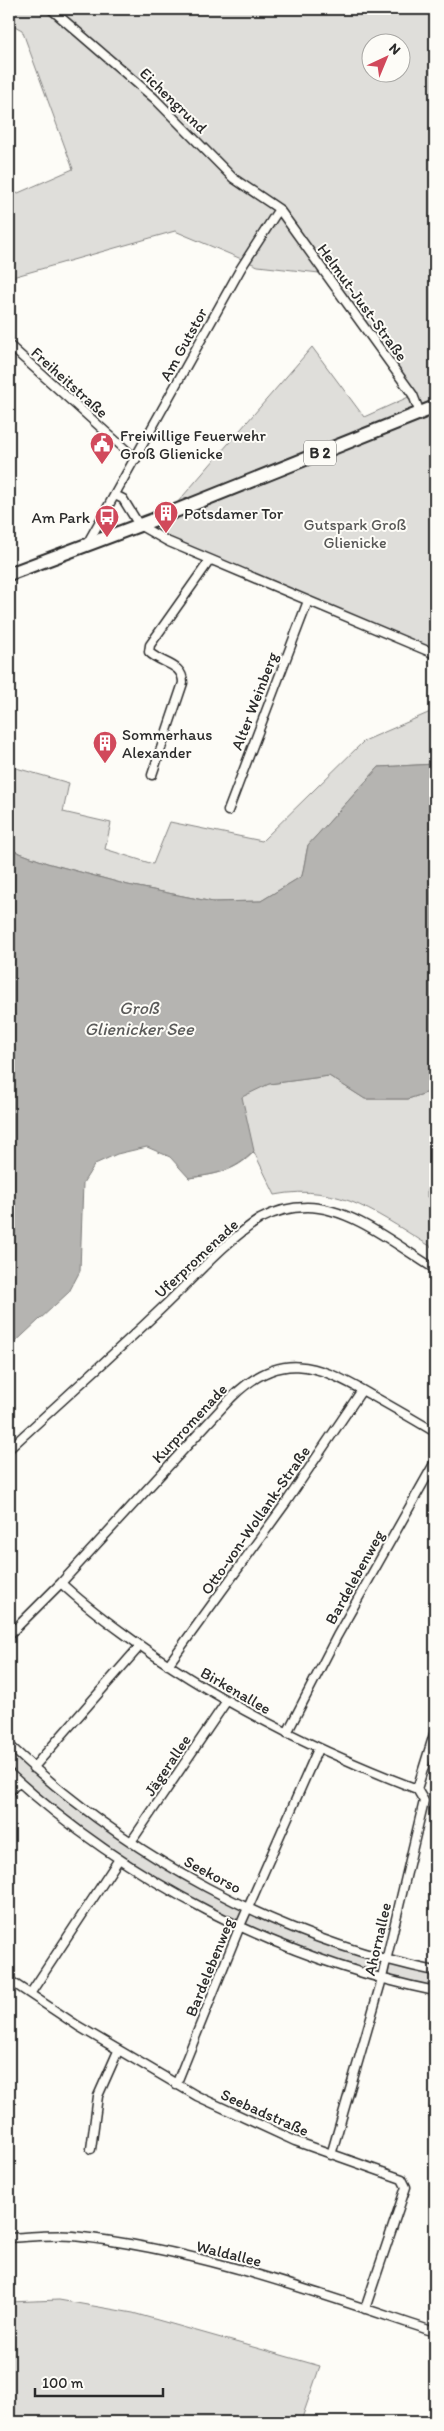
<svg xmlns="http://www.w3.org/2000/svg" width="444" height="2431" font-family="Itim,sans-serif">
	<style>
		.green { fill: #dfdeda; stroke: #858482; fill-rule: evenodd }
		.water { fill: #b5b4b1; stroke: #7e7d7b }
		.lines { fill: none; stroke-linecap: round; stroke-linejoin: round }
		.street-casing { stroke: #2b2b2b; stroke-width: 11 }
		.primary-casing { stroke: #2b2b2b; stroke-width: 16 }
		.street { stroke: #fdfcf7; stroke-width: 8 }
		.primary { stroke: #fdfcf7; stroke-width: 12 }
		.labels { text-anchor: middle; stroke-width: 4; stroke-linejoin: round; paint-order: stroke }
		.shield { fill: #fdfcf7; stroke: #6a6a68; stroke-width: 1 }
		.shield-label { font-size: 15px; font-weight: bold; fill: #2b2b2b }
		.street-label { font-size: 16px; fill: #2b2b2b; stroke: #fdfcf7 }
		.poi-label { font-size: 16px; fill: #2b2b2b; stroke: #fdfcf7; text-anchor: start }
		.park-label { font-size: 16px; fill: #585857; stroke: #fdfcf7 }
		.water-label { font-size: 18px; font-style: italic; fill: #5b5b5a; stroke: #fdfcf7 }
	</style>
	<rect width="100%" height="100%" fill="#fdfcf7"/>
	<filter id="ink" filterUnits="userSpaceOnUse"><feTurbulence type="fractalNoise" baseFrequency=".02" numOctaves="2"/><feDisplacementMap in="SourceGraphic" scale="10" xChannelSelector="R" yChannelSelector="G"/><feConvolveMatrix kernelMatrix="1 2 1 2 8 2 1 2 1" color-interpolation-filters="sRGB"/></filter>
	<g filter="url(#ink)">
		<path class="green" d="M9 9H435V654L167 546 169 542 151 533 312 347 364 417 413 395 328 274 258 266 175 231 9 278V197L73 169 22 30 9 23ZM372 42H402V72H372Z
			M435 710V764L379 767 308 845 302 876 261 901 213 902 128 885 47 863 9 849V766L69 783 63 812 111 823 105 849 153 864 170 822 262 841 364 741Z
			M329 1076 365 1099H408L435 1090V1186L427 1191V1197L435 1203V1249C381 1217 341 1182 275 1195L254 1152C234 1172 216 1174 189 1178L213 1109 268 1084Z
			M9 1751C79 1816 157 1866 241 1909L243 1911 239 1920C230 1920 217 1911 209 1907 135 1870 70 1822 9 1769Z
			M251 1913 381 1961 379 1972 336 1960 247 1926 245 1924Z
			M390 1963 435 1974V1988L388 1976Z
			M59 2300 133 2313 320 2366 301 2421 304 2422H9V2302Z"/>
		<path class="water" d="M435 764V1090L408 1099H365L329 1076 269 1084 242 1097 254 1151C234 1172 216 1174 189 1178L170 1157 147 1147 117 1154 95 1164 83 1183 80 1271 69 1292 9 1348V849L47 863 128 885 213 902 261 901 302 876 308 845 379 767Z"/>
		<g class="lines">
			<defs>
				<path id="street" d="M51 9 154 98 233 178 279 209 413 395 420 413
					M9 345 136 459
					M115 495 123 499 139 525 167 541
					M169 542 435 654
					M86 546 241 268 279 209
					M152 775 183 683C183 663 161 664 149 652L150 645 210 560
					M228 811 308 601
					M9 1449C60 1402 112 1356 162 1308 193 1279 224 1242 260 1219 275 1211 291 1207 307 1207 351 1207 399 1247 435 1269
					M61 1583C80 1601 101 1617 123 1633 213 1700 312 1749 417 1789L424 1801 380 1986 331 2155
					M9 1635 61 1583 231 1398C279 1350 316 1363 369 1394 391 1406 413 1419 435 1432
					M168 1665 285 1504 362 1390
					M287 1733 337 1636 435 1462
					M9 1745C127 1856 276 1938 435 1971
					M33 1768 140 1646
					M9 1773C127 1881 278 1959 435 1991
					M417 1789 435 1731
					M9 1792 18 1782
					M131 1842 226 1702
					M9 1980 78 2026 197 2096 295 2141 402 2179 406 2187 365 2309
					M30 1994 119 1859
					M176 2085 240 1926 318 1749
					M91 2149 98 2096 118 2051
					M9 2238C30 2237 52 2234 73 2236 198 2249 317 2293 435 2332"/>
				<path id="primary" d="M9 574 153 520 435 407"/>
			</defs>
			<use href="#street" class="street-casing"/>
			<use href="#primary" class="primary-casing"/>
			<use href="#street" class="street"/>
			<use href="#primary" class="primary"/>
		</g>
	</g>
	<defs>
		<symbol id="civic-pin" viewBox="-11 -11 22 30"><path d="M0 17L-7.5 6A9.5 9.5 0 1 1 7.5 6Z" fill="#d1495b" stroke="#fdfcf7"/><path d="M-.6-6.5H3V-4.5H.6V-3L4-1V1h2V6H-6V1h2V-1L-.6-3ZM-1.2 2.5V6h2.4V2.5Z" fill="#fff"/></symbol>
		<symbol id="building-pin" viewBox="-11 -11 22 30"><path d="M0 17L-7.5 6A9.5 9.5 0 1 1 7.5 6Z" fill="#d1495b" stroke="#fdfcf7"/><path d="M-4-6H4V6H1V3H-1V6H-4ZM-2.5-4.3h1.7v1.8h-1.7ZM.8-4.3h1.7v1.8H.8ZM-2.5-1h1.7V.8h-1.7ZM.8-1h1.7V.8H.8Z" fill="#fff"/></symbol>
		<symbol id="bus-pin" viewBox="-11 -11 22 30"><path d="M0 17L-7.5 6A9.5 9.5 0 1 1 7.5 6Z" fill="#d1495b" stroke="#fdfcf7"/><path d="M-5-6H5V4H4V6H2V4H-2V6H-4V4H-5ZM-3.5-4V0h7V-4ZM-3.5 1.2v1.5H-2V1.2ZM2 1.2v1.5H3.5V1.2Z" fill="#fff"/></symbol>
	</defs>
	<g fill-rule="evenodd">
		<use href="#civic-pin" x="88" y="430" width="28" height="38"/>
		<use href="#building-pin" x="152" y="499" width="28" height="38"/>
		<use href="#bus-pin" x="93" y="503" width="28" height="38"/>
		<use href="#building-pin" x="91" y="729" width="28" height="38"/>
	</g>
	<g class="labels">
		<rect class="shield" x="304" y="440.5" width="32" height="25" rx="4"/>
		<g class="shield-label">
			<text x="320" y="458">B 2</text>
		</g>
		<g class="street-label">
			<text transform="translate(174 100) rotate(44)" y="6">Eichengrund</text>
			<text transform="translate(363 302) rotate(54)" y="6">Helmut-Just-Straße</text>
			<text transform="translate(183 344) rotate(-61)" y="6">Am Gutstor</text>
			<text transform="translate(70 382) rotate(42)" y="6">Freiheitstraße</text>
			<text transform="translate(254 701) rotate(-69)" y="6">Alter Weinberg</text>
			<text transform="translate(196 1258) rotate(-43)" y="6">Uferpromenade</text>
			<text transform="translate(189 1423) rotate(-47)" y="6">Kurpromenade</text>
			<text transform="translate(255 1520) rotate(-55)" y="6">Otto-von-Wollank-Straße</text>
			<text transform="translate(354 1577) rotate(-61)" y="6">Bardelebenweg</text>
			<text transform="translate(236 1690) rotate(30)" y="6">Birkenallee</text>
			<text transform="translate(167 1765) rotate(-56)" y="6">Jägerallee</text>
			<text transform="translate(213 1874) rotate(28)" y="6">Seekorso</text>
			<text transform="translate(377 1939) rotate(-77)" y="6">Ahornallee</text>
			<text transform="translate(209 1967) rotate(-68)" y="6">Bardelebenweg</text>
			<text transform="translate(265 2112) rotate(24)" y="6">Seebadstraße</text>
			<text transform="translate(229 2253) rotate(14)" y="6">Waldallee</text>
		</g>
		<g class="poi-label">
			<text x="120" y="441">Freiwillige Feuerwehr<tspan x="120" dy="18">Groß Glienicke</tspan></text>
			<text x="184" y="519">Potsdamer Tor</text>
			<text x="90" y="523" text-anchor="end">Am Park</text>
			<text x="122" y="740">Sommerhaus<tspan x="122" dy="18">Alexander</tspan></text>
		</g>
		<g class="park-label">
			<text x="355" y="530">Gutspark Groß<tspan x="355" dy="18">Glienicke</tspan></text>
		</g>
		<g class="water-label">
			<text x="139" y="1014">Groß<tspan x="139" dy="21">Glienicker See</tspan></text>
		</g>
	</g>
	<rect width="444" height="2431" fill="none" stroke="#fdfcf7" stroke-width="30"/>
	<rect x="15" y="15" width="414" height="2401" fill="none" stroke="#2b2b2b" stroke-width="2" filter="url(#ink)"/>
	<g transform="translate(386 58) rotate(44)"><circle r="24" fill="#fdfcf7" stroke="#a9a8a5"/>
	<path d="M0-4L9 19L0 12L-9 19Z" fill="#d1495b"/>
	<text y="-8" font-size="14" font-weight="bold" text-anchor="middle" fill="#2b2b2b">N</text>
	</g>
	<path d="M35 2388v8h128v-8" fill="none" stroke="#2b2b2b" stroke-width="2.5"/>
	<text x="42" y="2388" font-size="15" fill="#2b2b2b" stroke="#fdfcf7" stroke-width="4" paint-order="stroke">100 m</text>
</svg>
